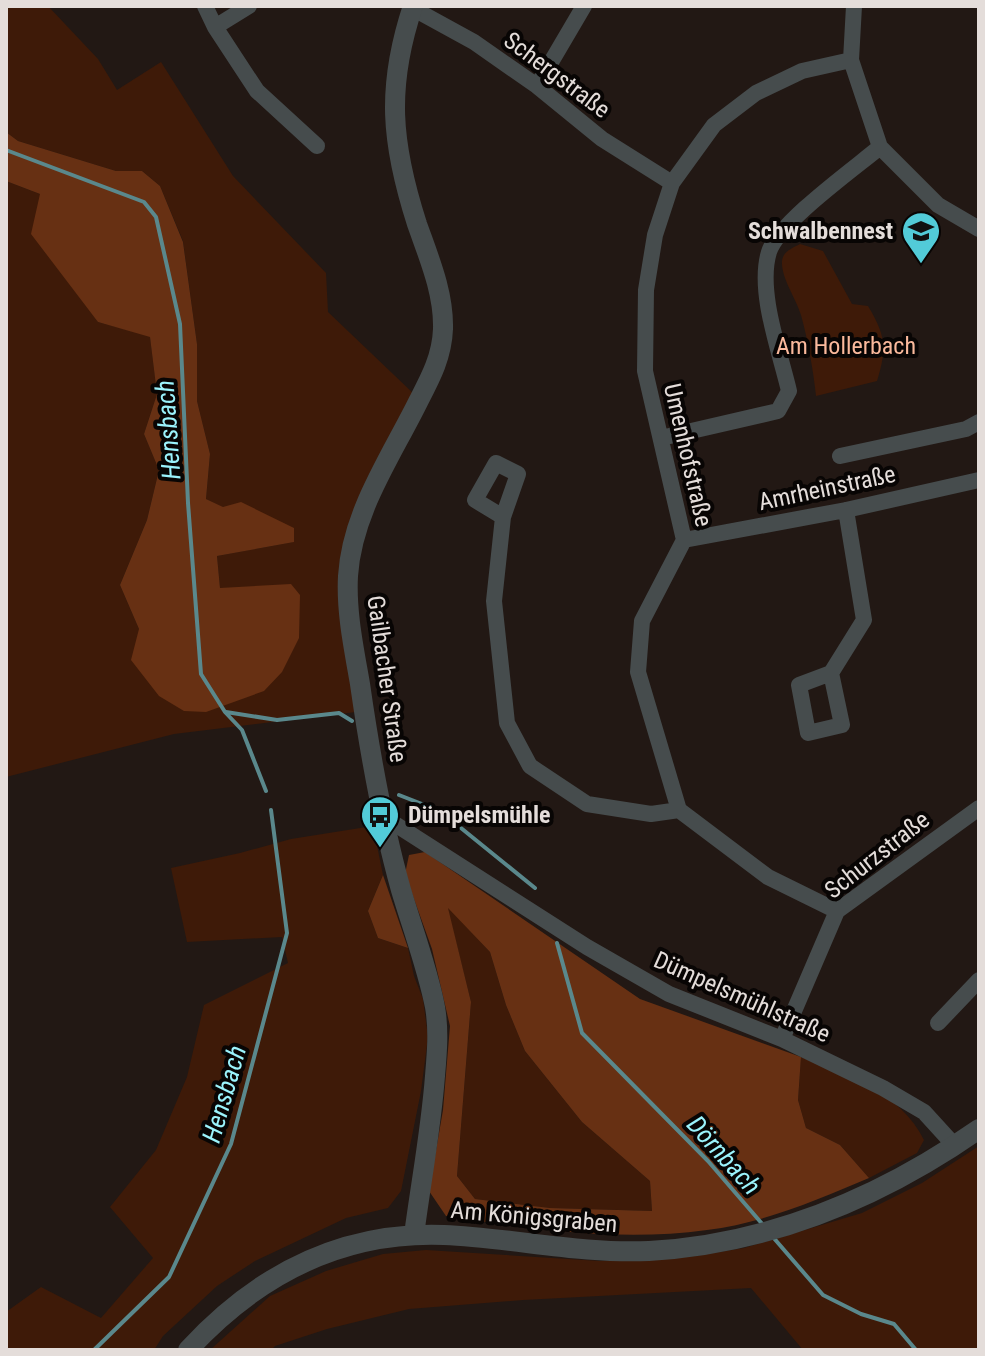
<svg xmlns="http://www.w3.org/2000/svg" width="985" height="1356" font-family="'Roboto Condensed',sans-serif">
	<style>
		.green { fill: #3e1a08 }
		.forest { fill: #673013; fill-rule: evenodd }
		.lines { fill: none; stroke-linecap: round; stroke-linejoin: round }
		.stream { stroke: #5a888c; stroke-width: 4 }
		.minor { stroke: #464c4d; stroke-width: 16 }
		.tertiary { stroke: #464c4d; stroke-width: 20 }
		.labels { text-anchor: middle; stroke-width: 8; stroke-linejoin: round; paint-order: stroke }
		.street-label { font-size: 24px; fill: #e4ddda; stroke: #080504 }
		.poi-label { font-size: 24px; font-weight: bold; fill: #e4ddda; stroke: #080504; text-anchor: end }
		.park-label { font-size: 24px; fill: #fab99c; stroke: #080504 }
		.water-label { font-size: 26px; font-style: italic; fill: #9bf3fc; stroke: #080504 }
	</style>
	<rect width="100%" height="100%" fill="#221814"/>
	<path class="green" d="M6 6H48L98 59 117 90 161 62 233 176 326 273 328 312 415 395 341 569 356 712 174 734 6 777V181L40 194 98 322 150 336 157 394 144 434 159 470 147 520 120 585 139 629 220 588 217 556 293 542 206 499 210 454 197 401V344L183 241 160 186 142 171H116L18 141 6 132Z
		M800 244 823 251 852 304 868 306C886 336 887 348 877 381L816 396C813 369 808 341 801 315 796 298 781 278 782 261 783 251 793 248 800 244Z
		M373 826 383 875 368 911 378 938 408 948 414 976 423 999 428 1037 421 1091 401 1191 388 1208 346 1218 255 1261 217 1286 163 1336 154 1350H6V1312L41 1287 101 1318 153 1258 110 1207 156 1150 187 1077 204 1005 288 963 282 937 187 942 171 868 240 853 291 839Z
		M447 906 490 952 506 1005 525 1051 582 1122 650 1181 652 1211 550 1208 475 1199 457 1176 471 1002Z
		M801 1057C848 1078 900 1091 924 1140L917 1153 869 1178 840 1145 806 1128 798 1100Z
		M979 1146V1350H803L751 1288 523 1300 409 1309 327 1329 275 1346 271 1350H210L270 1296 326 1271 383 1254 426 1250 600 1261 695 1256 744 1248 862 1213 922 1183Z"/>
	<path class="forest" d="M6 132 18 141 116 171H142L160 186 183 242 197 344V401L210 454 206 499 223 507 241 502 294 528V542L217 556 220 588 291 584 300 595 299 638 282 672 264 691 206 712 184 711 159 696 131 660 139 629 120 585 147 520 159 470 144 434 157 394 150 337 98 322 31 234 40 194 6 181Z
		M425 852 640 999 801 1057 798 1100 806 1128 840 1145 869 1178C817 1200 764 1223 707 1230 619 1242 532 1229 446 1216L429 1191 443 1110 450 1026 432 949 405 874 409 855ZM448 908 490 952 506 1005 525 1051 582 1122 650 1181 652 1211 550 1208 475 1199 457 1176 471 1002Z
		M383 875 408 948 378 938 368 911Z"/>
	<g class="lines">
		<path class="stream" d="M6 150 144 202 156 217 180 324 188 503 201 674 225 712 242 730 266 791
			M226 712 277 720 339 713 352 721
			M399 795 440 811 535 888
			M557 943 582 1033 708 1161 764 1226
			M772 1236 823 1295 861 1314 894 1324 916 1350
			M94 1350 169 1277 231 1144 287 933 271 810"/>
		<path class="minor" d="M205 6 215 27 257 91 317 146
			M854 6 851 60 880 147 938 205 979 229
			M412 8 474 42 537 86 602 139 672 183
			M215 27 249 6
			M537 86 584 6
			M661 438 778 411 789 391C780 352 757 291 769 252 778 223 855 168 880 147
			M840 456 966 429 979 422
			M503 517 475 500 496 463 518 474 503 517 494 601 507 723 530 766 587 804 651 814 679 810
			M684 540 846 510 979 480
			M831 673 799 685 808 733 842 725 831 673 864 620 846 510
			M384 817 587 947 669 994 782 1039 883 1088 924 1112 955 1146
			M837 911 768 877 679 810 638 672 642 621 684 540 645 371 646 290 655 235 672 183 714 125 756 93 802 71 851 60
			M938 1023 979 980
			M782 1039 837 911 979 808"/>
		<path class="tertiary" d="M413 6C386 87 391 143 417 224 429 258 444 293 443 329 442 356 431 377 419 400 391 457 352 512 348 576 346 612 354 649 360 684 370 754 382 822 401 890 412 927 428 970 435 1007 439 1030 437 1053 435 1076 431 1129 421 1182 414 1235
			M188 1350C257 1275 340 1231 444 1235 513 1238 579 1254 649 1251 770 1244 880 1198 979 1129"/>
	</g>
	<defs>
		<symbol id="school-pin" viewBox="-11 -11 22 30"><path d="M0 17L-7.5 6A9.5 9.5 0 1 1 7.5 6Z" fill="#52cbd8" stroke="#080504"/><path d="M0-5L7-2L0 1L-7-2ZM-4 1L0 2.5L4 1V4Q0 6-4 4Z" fill="#111"/></symbol>
		<symbol id="bus-pin" viewBox="-11 -11 22 30"><path d="M0 17L-7.5 6A9.5 9.5 0 1 1 7.5 6Z" fill="#52cbd8" stroke="#080504"/><path d="M-5-6H5V4H4V6H2V4H-2V6H-4V4H-5ZM-3.5-4V0h7V-4ZM-3.5 1.2v1.5H-2V1.2ZM2 1.2v1.5H3.5V1.2Z" fill="#111"/></symbol>
	</defs>
	<g fill-rule="evenodd">
		<use href="#school-pin" x="899" y="209" width="44" height="60"/>
		<use href="#bus-pin" x="358" y="793" width="44" height="60"/>
	</g>
	<g class="labels">
		<g class="street-label">
			<text transform="translate(557 75) rotate(37)" y="8">Schergstraße</text>
			<text transform="translate(688 455) rotate(77)" y="8">Umenhofstraße</text>
			<text transform="translate(827 488) rotate(-12)" y="8">Amrheinstraße</text>
			<text transform="translate(387 679) rotate(82)" y="8">Gailbacher Straße</text>
			<text transform="translate(877 855) rotate(-38)" y="8">Schurzstraße</text>
			<text transform="translate(742 997) rotate(24)" y="8">Dümpelsmühlstraße</text>
			<text transform="translate(534 1217) rotate(5)" y="8">Am Königsgraben</text>
		</g>
		<g class="poi-label">
			<text x="893" y="239">Schwalbennest</text>
			<text x="408" y="823" text-anchor="start">Dümpelsmühle</text>
		</g>
		<g class="park-label">
			<text x="846" y="354">Am Hollerbach</text>
		</g>
		<g class="water-label">
			<text transform="translate(168 430) rotate(-94)" y="9">Hensbach</text>
			<text transform="translate(224 1094) rotate(-74)" y="9">Hensbach</text>
			<text transform="translate(724 1155) rotate(48)" y="9">Dörnbach</text>
		</g>
	</g>
	<rect width="985" height="1356" fill="none" stroke="#e4ddda" stroke-width="16"/>
</svg>
